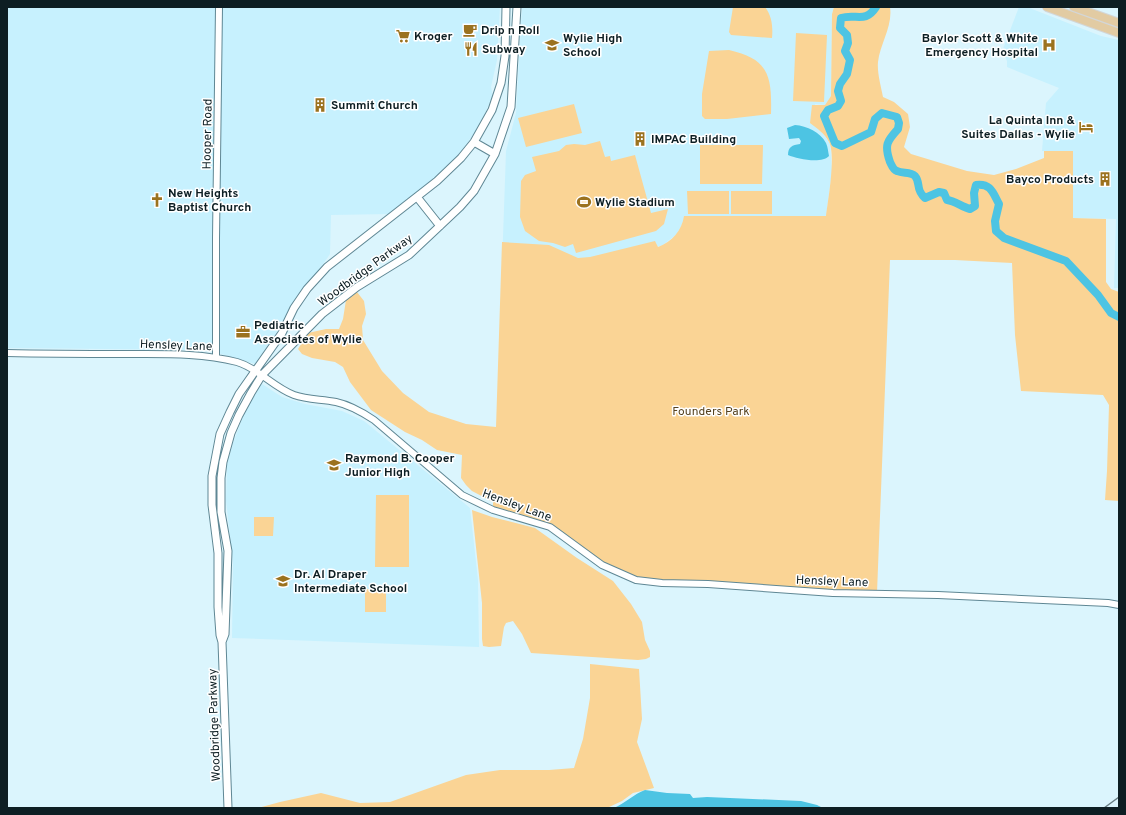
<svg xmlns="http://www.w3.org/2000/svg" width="1126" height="815" font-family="Overpass,sans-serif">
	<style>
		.built { fill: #c7f1fe }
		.green { fill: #fad495 }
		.water { fill: #4dc4e3 }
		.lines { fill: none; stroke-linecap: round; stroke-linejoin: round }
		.river { stroke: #4dc4e3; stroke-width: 8 }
		.tertiary-casing { stroke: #5f8794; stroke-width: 8 }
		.secondary-casing { stroke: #5f8794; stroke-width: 9 }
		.primary-casing { stroke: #d3d6d7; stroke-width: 10 }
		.tertiary { stroke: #fff; stroke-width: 6 }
		.secondary { stroke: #fff; stroke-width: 7 }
		.primary { stroke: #e2cba3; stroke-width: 8 }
		.rail { stroke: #677c82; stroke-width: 1.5 }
		.labels { text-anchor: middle; stroke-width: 3; stroke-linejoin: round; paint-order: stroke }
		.poi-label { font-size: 12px; font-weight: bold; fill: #0d1e23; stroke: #fff; text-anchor: start }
		.street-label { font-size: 12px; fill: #0d1e23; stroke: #fff }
		.park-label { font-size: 12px; fill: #564320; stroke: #fff }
	</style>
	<rect width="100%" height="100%" fill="#dbf5fd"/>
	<path class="built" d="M7 7H500L497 60 491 87 493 96 479 126 455 161 390 214 331 215 330 254 255 364 208 350 7 348Z
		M522 7H834L832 14 831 96 825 105 815 104 823 133 830 144 832 171 826 216 684 220 677 234 663 245 501 294 506 151 516 113Z
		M1019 7H1027L1101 36 1119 40V288H1114L1116 219 1073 218V151H1042L1046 103 1059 88 1007 67V61L1004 55 1001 54Z
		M262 384 282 397 305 404 342 411 364 421 470 508 478 580 479 647 232 638 233 563 226 501 227 465 233 443 244 414 260 386Z"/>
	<path class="green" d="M733 7H765C772 16 773 27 772 38L731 35 729 32Z
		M834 7H890C893 26 880 44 878 62 877 73 881 86 883 97L894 102 908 114 910 127 904 147 911 154 967 171 994 175 1016 169 1044 158V151H1073V218L1106 219V282L1111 289 1119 292V501L1105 500 1107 471 1109 405 1103 395 1021 391 1015 335 1012 263 955 260H890L877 593 636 580 591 558 555 531 493 510V502L472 491 466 485 461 478 462 455 437 450 422 440 405 432 371 410 350 382 343 367 335 362 312 358 302 354 298 349 308 333 326 329H339L343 319 346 300 357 292 364 301 366 314 362 326 363 340 382 371 403 393 429 412 466 424 496 427 502 242 549 245 578 258 590 257 655 241 658 247C672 242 682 230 684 216H826C828 201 836 155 829 142 824 133 818 129 810 123L812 105H825L831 96 832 14Z
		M796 33 827 35 824 102 793 101Z
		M729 50C769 59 772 76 771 114L727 119H705L702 116V94L709 51Z
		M574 104 582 133 526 147 518 118Z
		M600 141 605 157 610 156 611 161 635 155 651 213 668 209 664 224 656 231 576 253 573 244 565 247 553 243 539 241 525 231 520 217 521 181 525 175 536 171 532 157 559 151 566 145 574 144 585 145Z
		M700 145H763L762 184H700Z
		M687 191H729V214H688Z
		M731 191H772V214H731Z
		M376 495H409V567H375Z
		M472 510 492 517 535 528 577 558 613 581 631 604 642 622 645 640 650 651V657L646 659 638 660 531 653 522 634 513 621 506 623 504 627 501 646 489 647 483 646 482 639V603Z
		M254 517H274L273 536H254Z
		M365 589 386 590V612H365Z
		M590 664 639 669 642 719 637 742 654 788 633 793 622 801 607 808H258L280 802 321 793 360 803 390 802 466 775 500 770H549L574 768 583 739 590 698Z"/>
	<path class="water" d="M795 125C807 126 820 132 826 143 828 147 828 152 829 156 822 164 797 159 788 155 788 147 792 145 800 144L801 141 799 138 789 139 787 128Z
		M645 790 667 793 690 794 693 798 707 797 801 801 817 805 823 808H614C625 803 634 794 645 790Z"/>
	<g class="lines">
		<path class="river" d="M876 7C865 24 856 13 841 18L840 28 847 35 848 43 845 51 850 60 847 74 840 84 838 91 841 101 838 106 828 110 824 116 835 143 842 146 871 132 875 119 882 113 897 117 899 123 898 129C887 141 884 145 890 162 892 166 893 170 897 171 903 174 910 171 915 176 921 183 915 189 925 198L939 192 944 193 947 200C955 201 962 207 970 209L975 206 974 193 976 185C991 183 993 193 999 204L995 221 996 231 1004 238 1066 261 1098 295 1111 313 1119 317"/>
		<defs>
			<path id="tertiary" d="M7 353C48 354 90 354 131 354 167 354 202 353 237 362 258 368 273 387 294 395 308 400 322 399 336 402 350 405 362 412 374 420L462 495 493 510 550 527 602 565 636 580 662 583 708 584 833 593 938 595 1108 603 1119 605
				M216 357V238L219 7"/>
			<path id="secondary" d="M474 142 495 154
				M417 197 440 226
				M222 642 225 634 228 551 221 512V478L223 462 231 433 239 415 251 393 262 375 322 314 357 287 409 255 460 207 474 191 495 154 511 107 517 7
				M228 808 222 642 220 635 218 607V553L212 505V476L220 434 230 412 239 394 282 333 294 308 307 289 327 267 437 181 461 158 474 142 492 110 501 83 505 56 506 7"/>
			<path id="primary" d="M1047 7 1119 33
				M1074 7 1119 23"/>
		</defs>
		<use href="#tertiary" class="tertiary-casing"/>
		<use href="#secondary" class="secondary-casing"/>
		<use href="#primary" class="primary-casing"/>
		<use href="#tertiary" class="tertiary"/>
		<use href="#secondary" class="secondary"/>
		<use href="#primary" class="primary"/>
		<path class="rail" d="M1104 808 1119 797"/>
	</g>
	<defs>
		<symbol id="cafe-bare" viewBox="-9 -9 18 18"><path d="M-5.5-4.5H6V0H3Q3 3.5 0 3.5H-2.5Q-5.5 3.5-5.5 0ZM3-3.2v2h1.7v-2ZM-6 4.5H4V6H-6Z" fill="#9b721f" stroke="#fff" stroke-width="2.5" paint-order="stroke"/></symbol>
		<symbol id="supermarket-bare" viewBox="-9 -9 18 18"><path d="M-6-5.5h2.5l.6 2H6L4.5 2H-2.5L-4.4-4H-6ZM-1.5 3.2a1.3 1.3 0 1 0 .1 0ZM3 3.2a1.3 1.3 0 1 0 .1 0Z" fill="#9b721f" stroke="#fff" stroke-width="2.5" paint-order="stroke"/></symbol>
		<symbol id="school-bare" viewBox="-9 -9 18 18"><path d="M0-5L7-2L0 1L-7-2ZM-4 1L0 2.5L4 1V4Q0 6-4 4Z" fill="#9b721f" stroke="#fff" stroke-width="2.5" paint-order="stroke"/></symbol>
		<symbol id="hospital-bare" viewBox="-9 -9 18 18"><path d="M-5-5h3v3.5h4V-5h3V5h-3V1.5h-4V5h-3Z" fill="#9b721f" stroke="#fff" stroke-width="2.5" paint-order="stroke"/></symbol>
		<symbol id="restaurant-bare" viewBox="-9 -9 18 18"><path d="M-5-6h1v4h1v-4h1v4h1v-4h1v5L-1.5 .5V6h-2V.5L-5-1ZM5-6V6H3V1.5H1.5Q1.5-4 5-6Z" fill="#9b721f" stroke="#fff" stroke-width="2.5" paint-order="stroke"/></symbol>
		<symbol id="building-bare" viewBox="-9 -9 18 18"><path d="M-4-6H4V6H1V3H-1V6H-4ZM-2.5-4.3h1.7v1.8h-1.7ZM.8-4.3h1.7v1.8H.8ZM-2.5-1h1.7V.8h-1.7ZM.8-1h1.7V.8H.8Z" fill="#9b721f" stroke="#fff" stroke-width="2.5" paint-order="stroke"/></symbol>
		<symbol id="hotel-bare" viewBox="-9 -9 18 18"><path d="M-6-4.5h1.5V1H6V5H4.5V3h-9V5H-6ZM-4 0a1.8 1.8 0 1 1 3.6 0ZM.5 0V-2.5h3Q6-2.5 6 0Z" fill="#9b721f" stroke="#fff" stroke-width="2.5" paint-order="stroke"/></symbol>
		<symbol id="church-bare" viewBox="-9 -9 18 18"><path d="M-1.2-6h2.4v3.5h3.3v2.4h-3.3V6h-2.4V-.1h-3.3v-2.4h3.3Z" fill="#9b721f" stroke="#fff" stroke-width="2.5" paint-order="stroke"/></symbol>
		<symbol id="stadium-bare" viewBox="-9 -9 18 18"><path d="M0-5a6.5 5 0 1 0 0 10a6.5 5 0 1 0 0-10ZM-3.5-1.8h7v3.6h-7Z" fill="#9b721f" stroke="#fff" stroke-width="2.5" paint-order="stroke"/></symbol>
		<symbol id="office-bare" viewBox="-9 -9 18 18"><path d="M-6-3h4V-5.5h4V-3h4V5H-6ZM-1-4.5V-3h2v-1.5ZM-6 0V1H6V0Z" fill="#9b721f" stroke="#fff" stroke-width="2.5" paint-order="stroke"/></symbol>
	</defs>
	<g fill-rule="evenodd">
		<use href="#cafe-bare" x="460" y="20" width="20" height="20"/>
		<use href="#supermarket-bare" x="393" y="26" width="20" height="20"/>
		<use href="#school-bare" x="542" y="35" width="20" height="20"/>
		<use href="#hospital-bare" x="1039" y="35" width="20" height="20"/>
		<use href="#restaurant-bare" x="461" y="39" width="20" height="20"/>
		<use href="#building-bare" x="310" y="95" width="20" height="20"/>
		<use href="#hotel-bare" x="1076" y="117" width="20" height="20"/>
		<use href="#building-bare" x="630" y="129" width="20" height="20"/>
		<use href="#building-bare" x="1095" y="169" width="20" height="20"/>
		<use href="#church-bare" x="147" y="190" width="20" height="20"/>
		<use href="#stadium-bare" x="574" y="192" width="20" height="20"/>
		<use href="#office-bare" x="233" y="322" width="20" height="20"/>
		<use href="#school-bare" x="324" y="455" width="20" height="20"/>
		<use href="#school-bare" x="273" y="571" width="20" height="20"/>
	</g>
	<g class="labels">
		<g class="poi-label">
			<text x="481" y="34">Drip n Roll</text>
			<text x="414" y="40">Kroger</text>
			<text x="563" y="42">Wylie High<tspan x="563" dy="14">School</tspan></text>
			<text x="1038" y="42" text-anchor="end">Baylor Scott &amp; White<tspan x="1038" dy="14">Emergency Hospital</tspan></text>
			<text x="482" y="53">Subway</text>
			<text x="331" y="109">Summit Church</text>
			<text x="1075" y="124" text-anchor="end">La Quinta Inn &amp;<tspan x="1075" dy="14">Suites Dallas - Wylie</tspan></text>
			<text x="651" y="143">IMPAC Building</text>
			<text x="1094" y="183" text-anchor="end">Bayco Products</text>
			<text x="168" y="197">New Heights<tspan x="168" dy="14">Baptist Church</tspan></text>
			<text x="595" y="206">Wylie Stadium</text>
			<text x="254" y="329">Pediatric<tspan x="254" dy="14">Associates of Wylie</tspan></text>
			<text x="345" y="462">Raymond B. Cooper<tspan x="345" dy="14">Junior High</tspan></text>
			<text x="294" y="578">Dr. Al Draper<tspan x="294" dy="14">Intermediate School</tspan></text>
		</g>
		<g class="street-label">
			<text transform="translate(207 134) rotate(-89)" y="4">Hooper Road</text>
			<text transform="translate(365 270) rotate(-36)" y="4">Woodbridge Parkway</text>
			<text transform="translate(176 345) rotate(2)" y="4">Hensley Lane</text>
			<text transform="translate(517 505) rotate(20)" y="4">Hensley Lane</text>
			<text transform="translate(832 581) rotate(2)" y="4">Hensley Lane</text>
			<text transform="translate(214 725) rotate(-92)" y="4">Woodbridge Parkway</text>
		</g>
		<g class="park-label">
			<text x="711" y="415">Founders Park</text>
		</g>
	</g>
	<rect width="1126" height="815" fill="none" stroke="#0d1e23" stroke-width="16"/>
</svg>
